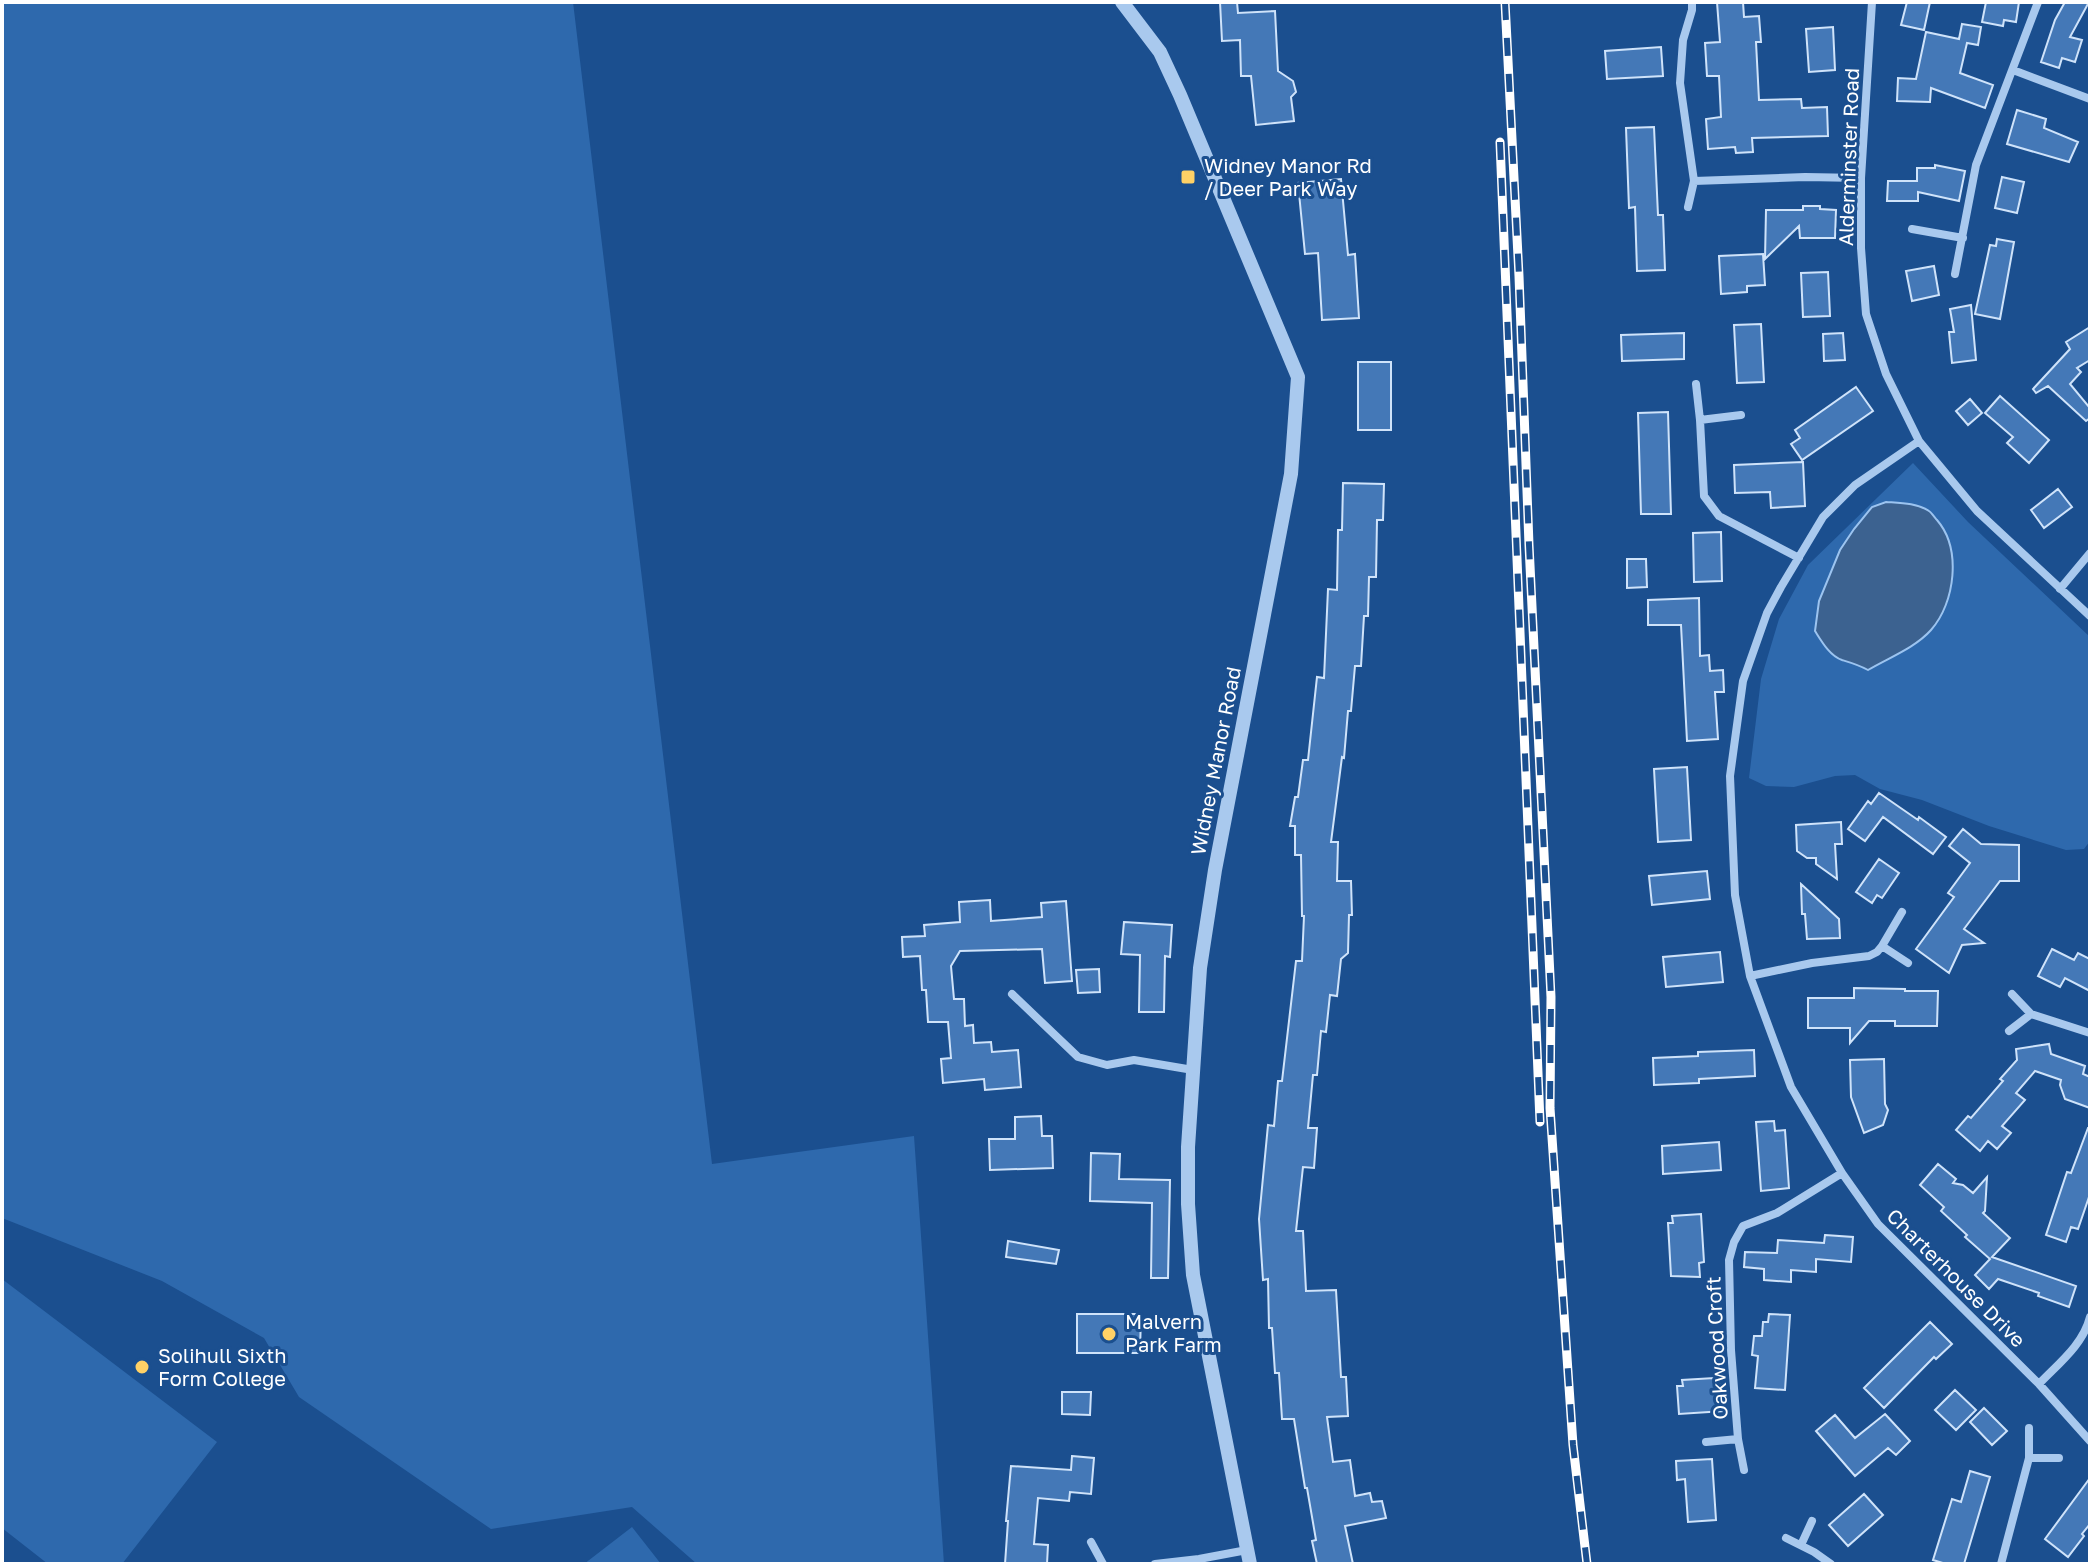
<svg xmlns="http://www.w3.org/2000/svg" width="2092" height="1566" font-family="'Golos Text',sans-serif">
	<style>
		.green { fill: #2e69ad }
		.water { fill: #3c6290; stroke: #9cc4f0; stroke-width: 2 }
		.building { fill: #4478b7; stroke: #cfe3fa; stroke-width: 2 }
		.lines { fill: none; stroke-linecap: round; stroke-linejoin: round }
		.minor { stroke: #a9c9ee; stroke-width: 8 }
		.tertiary { stroke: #a9c9ee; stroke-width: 14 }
		.rail-casing { stroke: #fff; stroke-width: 9 }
		.rail { stroke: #1b4f8f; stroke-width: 6; stroke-dasharray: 18; stroke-linecap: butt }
		.poi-dot { fill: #ffd166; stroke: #1b4f8f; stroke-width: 3 }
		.labels { text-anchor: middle; stroke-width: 6; stroke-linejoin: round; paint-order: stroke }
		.street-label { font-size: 20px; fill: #fff; stroke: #1b4f8f }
		.poi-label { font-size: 20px; fill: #fff; stroke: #1b4f8f; text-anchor: start }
	</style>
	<rect width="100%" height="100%" fill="#1b4f8f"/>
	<path class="green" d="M2 2H573L712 1164 914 1136 944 1564H697L632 1507 491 1529 299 1397 264 1338 162 1281 2 1218Z
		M1913 463 1968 522 2090 637V841L2084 849 2066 850 1989 826 1922 800 1880 789 1855 775 1835 776 1794 787 1766 786 1749 778 1761 679 1779 619 1808 565Z
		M2 1279 217 1442 122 1564H48L2 1528Z
		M632 1527 661 1564H584Z"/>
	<path class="water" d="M1886 502C1900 503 1917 503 1929 511 1930 511 1936 519 1937 520 1962 549 1955 603 1931 630 1915 648 1888 658 1868 670 1859 665 1852 663 1842 660 1830 656 1822 642 1815 631L1819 601 1840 550 1854 529 1872 507Z"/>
	<path class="building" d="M1220 2H1237L1238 13 1275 11 1278 71 1293 81 1296 92 1291 97 1294 121 1256 125 1251 76H1241L1240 40 1222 41Z
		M1717 2H1743L1744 17 1759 16 1761 42H1756L1759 100 1801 99 1802 108 1827 107 1828 136 1752 138 1753 152 1736 153 1735 147 1708 149 1706 119 1721 117 1719 76H1707L1705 43 1720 42Z
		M1907 2H1930L1924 30 1901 25Z
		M1986 2H2019L2016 22 2004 20 2003 26 1982 22Z
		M2065 2H2089L2070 37 2082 40 2075 62 2062 58 2059 68 2041 62 2055 20Z
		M1962 24 1981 27 1978 45 1967 43 1960 73 1993 85 1985 108 1931 88 1930 102 1897 101 1898 78 1916 79 1926 32 1959 39Z
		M1833 27 1835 70 1809 72 1806 29Z
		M1661 47 1663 76 1607 79 1605 51Z
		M2017 110 2046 119 2044 128 2078 142 2069 162 2007 144Z
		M1654 127 1658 215H1663L1665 270 1637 271 1635 207 1629 208 1626 128Z
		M1935 165 1965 171 1959 201 1918 192V201H1887L1888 181H1917V168H1935Z
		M2002 177 2024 182 2017 213 1995 208Z
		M1341 179 1348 255 1355 254 1359 318 1322 320 1318 253 1305 254 1298 183Z
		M1803 206H1820V209L1836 210 1835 238H1800L1799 226 1765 259 1766 210H1803Z
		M1997 239 2014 242 2000 319 1975 314 1990 245 1996 246Z
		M1763 254 1765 285 1747 286V292L1721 294 1719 256Z
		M1934 266 1939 295 1912 301 1906 271Z
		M1828 272 1830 316 1803 317 1801 273Z
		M1971 305 1976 360 1952 363 1949 332H1954L1950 309Z
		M1761 324 1764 382 1737 383 1734 325Z
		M2090 327V360L2077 368 2081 372 2070 384 2090 408V418L2086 421 2048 386 2036 393 2033 389 2070 349 2066 342Z
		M1684 333V359L1622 361 1621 335Z
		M1843 333 1845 360 1824 361 1823 334Z
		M1358 362H1391V430H1358Z
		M1856 387 1873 411 1802 460 1791 444 1800 438 1795 430Z
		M2000 396 2049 440 2029 463 2007 443 2013 437 1985 413Z
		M1970 399 1982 413 1968 425 1956 411Z
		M1668 412 1671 514H1641L1638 413Z
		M1803 462 1805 506 1771 508 1770 492 1735 493 1734 465Z
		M1343 483 1384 484 1383 520H1377L1376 577H1369L1368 616H1364L1361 666H1355L1351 711H1348L1344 758 1342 757 1331 842H1338L1337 881H1351L1352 915H1349L1348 953 1341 959 1337 996 1330 995 1326 1032 1321 1031 1317 1075H1313L1308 1128H1317L1314 1168 1303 1167 1296 1231H1303L1306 1291 1336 1290 1341 1377H1346L1348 1416 1327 1417 1333 1462 1350 1460 1355 1496 1370 1493 1372 1502 1382 1501 1386 1518 1345 1526 1353 1564H1317L1312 1541 1316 1540 1307 1488H1305L1294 1419H1282L1279 1373H1275L1272 1328H1269L1268 1279 1263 1280 1259 1219 1268 1125 1274 1126 1278 1081H1282L1296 961H1302L1304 916H1302L1301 855H1295V826H1290L1295 797H1298L1303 760H1308L1317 677 1324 678 1328 589 1337 590 1338 530H1342Z
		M2058 489 2072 507 2044 528 2031 510Z
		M1721 532 1722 581 1694 582 1693 533Z
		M1627 559H1646L1647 587 1627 588Z
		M1699 598 1700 656 1709 655 1710 671 1723 670 1724 692H1715L1718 739 1687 741 1681 625H1648V600Z
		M1687 767 1691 840 1658 842 1654 769Z
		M1879 793 1918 820 1919 817 1946 837 1933 854 1883 817 1865 841 1848 829 1868 801 1871 804Z
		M1841 822 1842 844H1835L1837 879 1816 864V858H1807L1797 851 1796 825Z
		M1963 829 1981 844 2019 845V881H2000L1964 929 1984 943 1962 945 1949 973 1916 949 1954 897 1948 893 1970 863 1949 846Z
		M1879 859 1899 873 1882 898 1877 895 1872 903 1856 892Z
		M1707 871 1710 899 1652 905 1649 876Z
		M1801 884 1839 919 1840 938 1807 939 1805 914H1802Z
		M990 900 991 921 1042 917 1041 903 1066 901 1072 981 1045 983 1042 949 960 951 951 966 954 999H964L965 1026 973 1025 974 1043 991 1042 992 1052 1018 1050 1021 1087 985 1090 984 1079 943 1083 941 1059 951 1058 948 1022H928L926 990H922L920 956 903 957 902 937 925 936 924 925 960 922 959 902Z
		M1124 922 1172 925 1170 957 1165 956 1164 1012H1139L1140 955 1121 954Z
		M2052 949 2074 960 2078 953 2090 959V991L2065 978 2060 987 2038 976Z
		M1720 952 1723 982 1666 987 1663 957Z
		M1099 969 1100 992 1078 993 1076 970Z
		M1854 988 1905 989V991H1938L1937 1026H1895V1021H1869L1850 1043V1028H1808V998H1854Z
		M2049 1044 2051 1054 2085 1066 2083 1074 2090 1077V1108L2065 1099 2060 1085 2061 1080 2035 1071 2016 1093 2025 1100 2002 1126 2011 1133 1997 1149 1988 1141 1980 1151 1956 1130 1968 1116 1971 1118 2003 1081 2000 1079 2017 1060 2016 1049Z
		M1754 1050 1755 1076 1699 1079V1083L1654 1085 1653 1058 1698 1056V1052Z
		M1884 1059 1885 1104 1888 1110 1883 1125 1864 1133 1851 1097 1850 1060Z
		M1041 1116 1042 1136H1052L1053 1168 990 1170 989 1139H1015V1117Z
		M1774 1121 1775 1131 1785 1130 1789 1188 1761 1191 1756 1122Z
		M2088 1128H2090V1194L2078 1229 2071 1227 2066 1242 2046 1235 2067 1172 2071 1173Z
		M1719 1142 1721 1170 1663 1174 1662 1146Z
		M1091 1153 1120 1154 1119 1179 1170 1180 1168 1278H1151L1152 1203 1090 1201Z
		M1938 1164 1956 1179 1953 1183 1963 1185 1973 1193 1987 1177 1985 1211 1983 1213 2010 1238 1992 1257 2076 1286 2069 1307 2038 1296 2039 1293 1998 1279 1989 1289 1975 1275 1990 1259 1965 1237 1967 1235 1941 1211 1944 1207 1920 1185Z
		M1701 1214 1704 1262 1699 1263 1700 1277 1671 1276 1668 1223H1673L1672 1216Z
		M1825 1235 1853 1237 1851 1262 1816 1259V1272L1791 1270V1282L1764 1280V1269L1744 1267 1745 1252 1777 1253 1778 1240 1824 1243Z
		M1008 1241 1059 1250 1056 1264 1006 1257Z
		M1077 1314H1141L1140 1353H1077Z
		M1769 1314 1790 1315 1785 1390 1755 1388 1758 1356 1752 1355 1754 1336H1762L1763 1322H1768Z
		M1930 1322 1952 1344 1936 1359 1934 1357 1884 1408 1864 1388Z
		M1714 1378V1384H1723L1724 1411 1679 1414 1677 1386H1683L1682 1380Z
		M1955 1390 1976 1410 1956 1430 1935 1410Z
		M1062 1392H1091L1090 1415 1062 1414Z
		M1984 1408 2007 1431 1992 1445 1970 1422Z
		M1885 1414 1910 1441 1896 1455 1888 1448 1855 1476 1816 1431 1835 1415 1855 1438Z
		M1072 1456 1094 1458 1091 1494 1070 1492 1069 1501 1038 1498 1034 1544 1048 1545 1047 1564H1005L1008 1521H1006L1011 1466 1071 1470Z
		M1712 1459 1716 1520 1688 1522 1685 1479 1677 1480 1676 1461Z
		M1970 1471 1990 1477 1964 1564H1946L1933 1560 1952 1499 1961 1502Z
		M2090 1478V1524L2082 1534 2084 1536 2068 1557 2045 1539Z
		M1864 1494 1883 1515 1848 1546 1829 1525Z"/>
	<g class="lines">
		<path class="minor" d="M1692 2V10L1683 40 1680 83 1694 181 1805 177 1861 178
			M1872 2 1861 178V248L1866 314 1886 374 1919 441 1977 511 2090 616
			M2013 70 2090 99
			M1688 207 1694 181
			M1912 229 1963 238
			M1955 274 1976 165 2038 2
			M1696 384 1700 420 1704 496 1719 516 1799 558
			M1700 420 1741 415
			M1919 441 1855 485 1823 517 1781 587 1767 613 1743 681 1730 776 1735 895 1750 976 1791 1087 1842 1173 1878 1224 2039 1384 2090 1441
			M2060 589 2090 553
			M1882 946 1902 912
			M1750 976 1812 963 1869 956 1877 952 1882 946 1908 963
			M1012 994 1078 1057 1107 1065 1134 1060 1193 1070
			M2012 994 2031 1014
			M2009 1031 2031 1014 2090 1033
			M2039 1384C2058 1364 2083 1345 2090 1317
			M1706 1442 1738 1439
			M2029 1458H2059
			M1744 1470 1738 1439 1731 1350 1729 1260 1734 1242 1743 1226 1777 1213 1842 1173
			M1786 1538 1814 1552 1831 1564
			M1091 1542 1103 1564
			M1801 1545 1812 1521
			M1155 1564 1199 1559 1247 1550
			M2001 1564 2029 1458V1428"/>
		<path class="tertiary" d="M1122 2 1160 52 1180 95 1298 377 1291 474 1215 870 1200 968 1188 1147V1204L1193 1275 1250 1564"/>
		<defs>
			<path id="rail" d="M1505 2 1519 276 1529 545 1551 997 1550 1108 1573 1445 1587 1564
				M1500 142 1540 1122"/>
		</defs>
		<use href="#rail" class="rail-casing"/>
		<use href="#rail" class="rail"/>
	</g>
	<g class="poi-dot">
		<rect x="1180" y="169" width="16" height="16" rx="4"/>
		<circle cx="1109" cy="1334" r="8"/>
		<circle cx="142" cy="1367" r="8"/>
	</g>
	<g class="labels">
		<g class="street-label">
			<text transform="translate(1849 157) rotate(-88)" y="7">Alderminster Road</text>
			<text transform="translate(1216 761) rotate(-79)" y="7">Widney Manor Road</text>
			<text transform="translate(1956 1278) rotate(45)" y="7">Charterhouse Drive</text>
			<text transform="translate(1717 1348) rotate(-93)" y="7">Oakwood Croft</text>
		</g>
		<g class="poi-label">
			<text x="1204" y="173">Widney Manor Rd<tspan x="1204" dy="23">/ Deer Park Way</tspan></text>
			<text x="1125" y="1329">Malvern<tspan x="1125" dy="23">Park Farm</tspan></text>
			<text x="158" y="1363">Solihull Sixth<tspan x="158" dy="23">Form College</tspan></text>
		</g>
	</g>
	<rect width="2092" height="1566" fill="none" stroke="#ffffff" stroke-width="8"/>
</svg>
